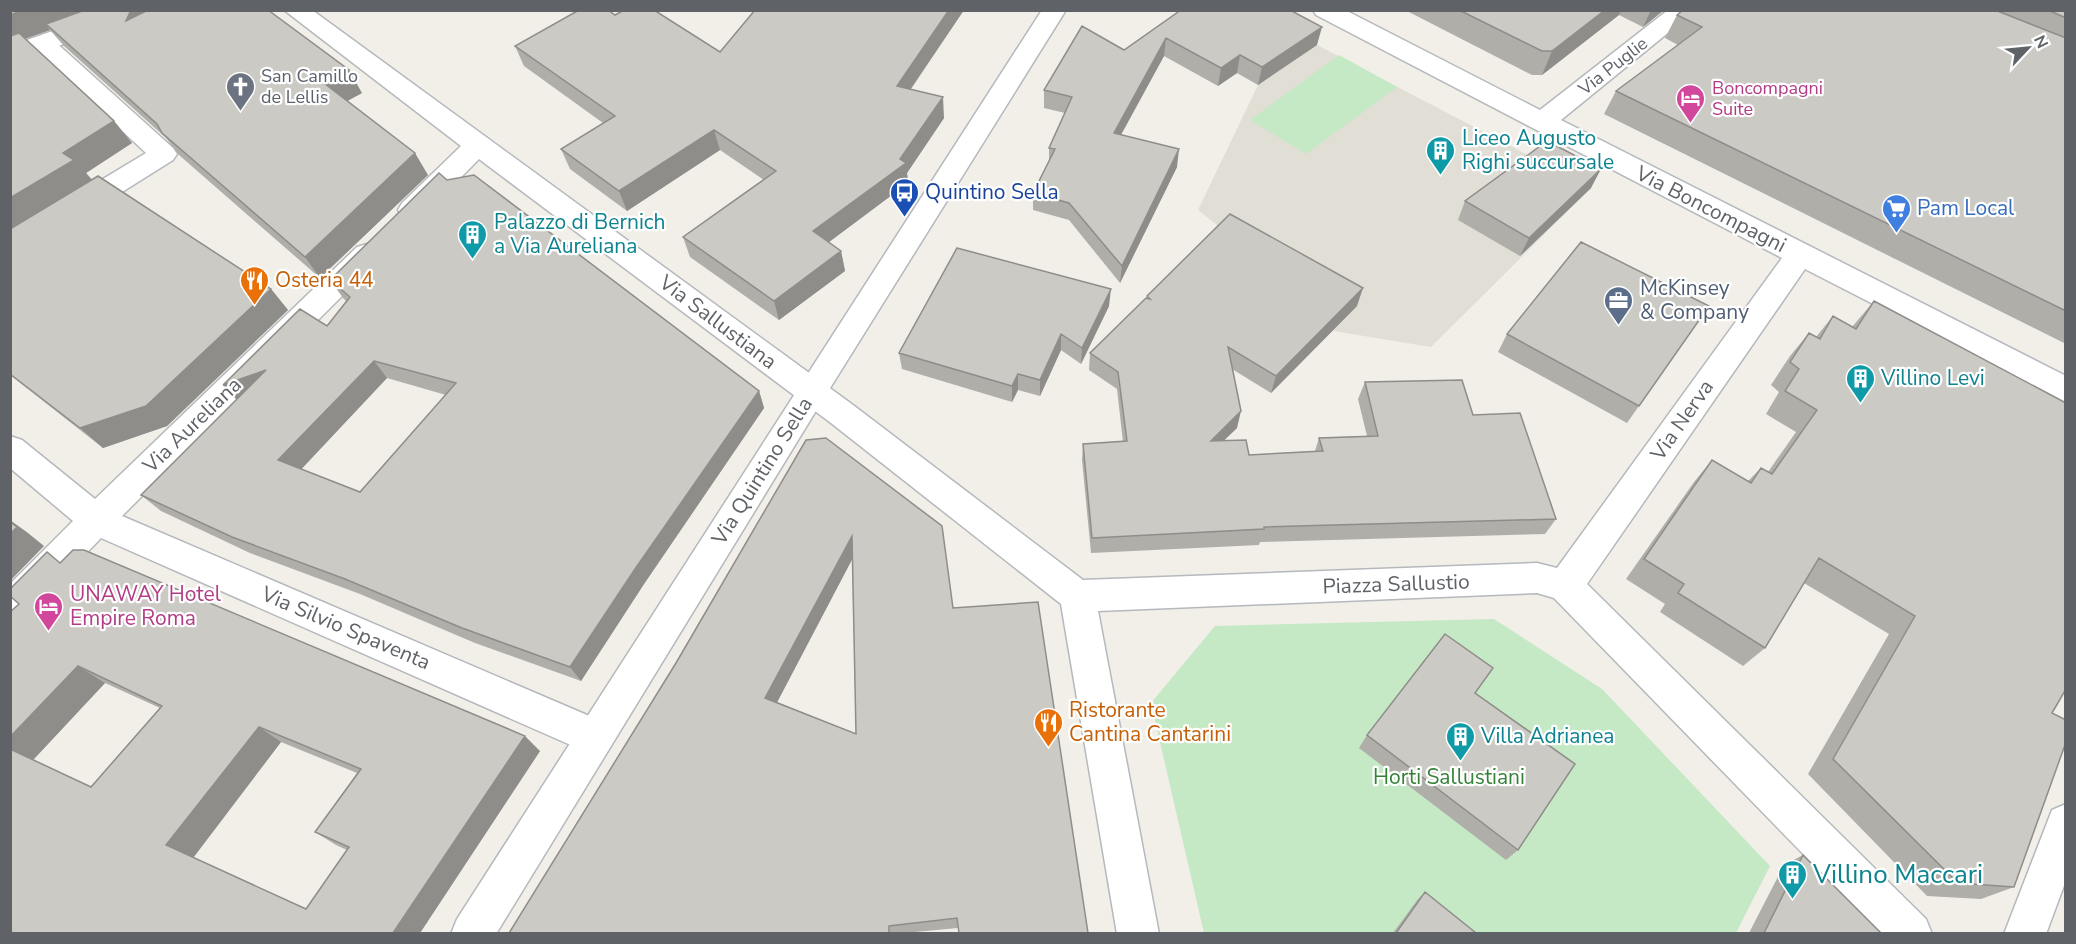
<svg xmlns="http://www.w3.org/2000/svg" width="2076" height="944" font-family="'Nunito Sans',sans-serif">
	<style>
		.education { fill: #e1ded6 }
		.green { fill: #c5e8c5 }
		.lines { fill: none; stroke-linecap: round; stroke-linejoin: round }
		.minor-casing { stroke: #b5b8bc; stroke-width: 3 }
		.tertiary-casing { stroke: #b5b8bc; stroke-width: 3 }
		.minor { fill: #fff; fill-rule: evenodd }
		.tertiary { fill: #fff; fill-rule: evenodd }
		.wall { fill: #afaea9; fill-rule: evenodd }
		.shaded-wall { fill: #8f8d8a }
		.building { fill: #cccac5; stroke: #8f8d8a; stroke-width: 1.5; fill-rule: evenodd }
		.labels { text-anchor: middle; stroke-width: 4.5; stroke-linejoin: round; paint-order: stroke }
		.far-street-label { font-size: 18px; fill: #5f6368; stroke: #fff }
		.far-worship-label { font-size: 18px; fill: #5b616d; stroke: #fff; text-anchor: start }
		.far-hotel-label { font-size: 18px; fill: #b23c85; stroke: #fff; text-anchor: start }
		.culture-label { font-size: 21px; fill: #0d838f; stroke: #fff; text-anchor: start }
		.transit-label { font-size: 21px; fill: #164399; stroke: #fff; text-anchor: start }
		.shop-label { font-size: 21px; fill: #366cbe; stroke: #fff; text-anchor: start }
		.street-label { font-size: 21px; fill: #5f6368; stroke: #fff }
		.food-label { font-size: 21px; fill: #c56008; stroke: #fff; text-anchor: start }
		.service-label { font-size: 21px; fill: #4e5e75; stroke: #fff; text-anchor: start }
		.hotel-label { font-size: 21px; fill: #b23c85; stroke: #fff; text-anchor: start }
		.park-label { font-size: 21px; fill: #348238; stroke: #fff }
		.near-culture-label { font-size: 26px; fill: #0d838f; stroke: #fff; text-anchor: start }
	</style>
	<rect width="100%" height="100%" fill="#f1efe8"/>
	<path class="education" d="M1317 45 1591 188 1431 347 1333 331 1357 306 1226 232 1198 210 1258 85Z"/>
	<path class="green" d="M1339 55 1397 87 1306 154 1250 120Z
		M1494 619 1602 689 1770 866 1736 933H1204L1151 703 1215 626Z"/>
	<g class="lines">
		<defs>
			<path id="minor" d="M284 10H312L853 405 1083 580 1537 563 1557 568 1782 258 1316 15 1313 10H1345L1540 110 1668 10H1696L1561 120 2066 376V403L1805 269 1587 584 1926 919 1932 934H1881L1554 598 1537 593 1098 611 1159 934H1117L1061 604 831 423 479 159 422 217 412 220 402 217 398 210 402 203 461 146Z
				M43 36 52 39 173 148 177 154 173 160 20 256 10 259V235L146 153 34 49 31 44 34 39Z
				M367 244 377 247 381 254 377 261 122 516 608 724 614 737 608 750 595 755 582 750 101 538 23 619 10 624V584L73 521 10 468V436L22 440 95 499 357 247Z
				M2066 804V880L2046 934H2004L2052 810Z"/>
			<path id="tertiary" d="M112 10H149L146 15 10 63V46Z
				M1042 10H1066L822 401 496 934H451L457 919Z"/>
		</defs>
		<use href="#minor" class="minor-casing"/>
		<use href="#tertiary" class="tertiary-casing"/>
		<use href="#minor" class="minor"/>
		<use href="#tertiary" class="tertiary"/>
	</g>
	<path class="wall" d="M10 10 362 93 347 101 428 175 320 278 179 155 166 138 64 46 50 30 25 39 114 121 132 143 86 173 92 180 271 289 288 310 167 426 103 448 10 375Z
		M755 10H964L911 89 944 118 907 173 908 183 829 242 841 251 845 271 779 320 690 257 683 237 764 180 720 150 627 211 570 169 561 149 603 123 524 66 515 46 615 15 720 52Z
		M1181 10 1317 45 1258 85 1237 73 1218 86 1164 56 1121 135 1177 167 1120 283 1069 220 1033 210V193L1049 161V148L1065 113 1044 108V90L1124 50Z
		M1405 10H1664L1643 27 1619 15 1542 75H1532Z
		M1683 10H2066V344L1604 114 1616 91 1678 45 1665 38 1677 15Z
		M447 180 759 391 764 408 644 584 581 681 475 643 360 594 250 553 161 511 141 495 237 400 223 385 327 326 346 301 343 298 330 280ZM387 378 446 395 360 492 301 469Z
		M1591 188 1520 256 1458 220 1465 201Z
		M1147 296 1357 306 1271 393 1232 369 1237 428 1224 440 1249 455 1315 451 1319 438 1367 436 1358 399 1365 382 1473 415 1556 519 1545 534 1260 542 1259 545 1091 553 1082 460 1083 444 1123 442 1117 389 1089 370 1090 353 1147 298Z
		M1874 301 2052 713 2014 887 1981 899 1927 896 1808 774 1889 634 1804 583 1765 648 1743 666 1660 612 1665 604 1626 579 1694 482 1712 460 1748 481 1761 468 1768 472 1796 432 1766 414 1779 392 1771 385 1790 356 1809 333 1816 337 1833 316 1852 327Z
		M1109 306 1081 364 1061 350 1040 396 1018 390 1012 402 902 369 899 353Z
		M1709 306 1627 423 1498 352 1507 334Z
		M826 438 942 526 958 928 904 933H509ZM852 559 856 734 777 702Z
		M61 562 540 751 420 933H10V612ZM105 683 160 708 91 787 33 760ZM281 742 357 773 315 832 336 845 347 850 306 909 193 858Z
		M1367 735 1518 850 1506 860 1359 748Z
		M1803 855 1881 933H1749L1784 865Z
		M1425 892 1476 933H1393L1418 899Z"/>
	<path class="shaded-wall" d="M23 10H104L46 24 50 30 10 44V15Z
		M131 10H157L126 21Z
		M949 10H964L899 106 897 86Z
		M1605 10H1621L1619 15 1542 75 1552 51Z
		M1651 10H1664L1643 27Z
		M1322 27 1317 45 1258 85 1262 67Z
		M1166 38 1164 56 1112 151 1114 133Z
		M1240 55 1237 73 1218 86 1221 68Z
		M349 70 362 93 338 106 324 83Z
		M943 97 944 118 907 173 908 183 817 251 813 231 900 159Z
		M114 121 132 143 86 173 94 182 10 232V198L63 153Z
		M714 130 720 150 627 211 619 191Z
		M1179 149 1177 167 1120 283 1122 266Z
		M415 153 428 175 320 278 305 257Z
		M1601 169 1591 188 1520 256 1529 238Z
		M841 251 845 271 779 320 774 301Z
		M1363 288 1357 306 1271 393 1276 376Z
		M271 289 288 310 167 426 103 448 80 428Z
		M1111 289 1109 306 1081 364 1082 348Z
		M1061 334V350L1040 396V380Z
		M374 361 387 378 294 477 278 460Z
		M266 370 239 402 223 385Z
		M1018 374V390L1012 402V386Z
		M759 391 764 408 644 584 581 681 570 667 635 569Z
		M1241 411 1237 428 1207 457 1211 441Z
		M10 520 28 533 44 546 10 581Z
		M852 536 856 552 772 712 765 698Z
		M78 666 105 683 33 760 10 749V737Z
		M259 727 281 742 193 858 166 845Z
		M525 736 540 751 420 933H393Z"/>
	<path class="building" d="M10 10H23L10 15Z
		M85 10H131L126 21 148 10H268L349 70 324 83 415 153 305 257 162 133 157 124 46 24Z
		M579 10H608L615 15 624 10H654L720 52 755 10H949L897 86 943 97 900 159 906 163 813 231 841 251 774 301 683 237 776 171 714 130 619 191 561 149 615 116 515 46Z
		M1181 10H1290L1322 27 1262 67 1240 55 1221 68 1166 38 1114 133 1179 149 1122 266 1069 203 1033 193 1055 149 1049 148 1072 97 1044 90 1082 26 1124 50Z
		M1459 10H1605L1552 51H1542Z
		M1683 10H1995L2066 38V311L1616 91 1702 27 1677 15Z
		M2048 10H2066V18Z
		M19 33 114 121 63 153 74 160 10 198V36Z
		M1547 141 1601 169 1529 238 1465 201Z
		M439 173 447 180 474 175 759 391 635 569 570 667 462 628 345 579 232 537 141 495 266 370 223 385 300 309 327 326 350 297 330 280ZM374 361 456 383 360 492 278 460Z
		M98 176 271 289 146 406 80 428 10 374V229Z
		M1230 214 1363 288 1276 376 1228 347 1241 411 1211 441 1246 440 1249 455 1323 451 1319 438 1378 436 1365 382 1462 380 1473 415 1520 413 1556 519 1264 527V529L1092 538 1083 444 1127 441 1118 372 1090 353 1146 298 1150 299 1147 296Z
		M1581 242 1709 306 1639 406 1507 334Z
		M957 248 1111 289 1082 348 1061 334 1040 380 1018 374 1012 386 899 353Z
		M1874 301 2066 403V689L2052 713 2066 720V742L2014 887 1958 883 1833 759 1915 616 1819 558 1765 648 1678 593 1684 584 1644 559 1712 460 1751 483 1761 468 1772 474 1817 410 1785 391 1799 369 1790 362 1809 333 1820 339 1833 316 1856 329Z
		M826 438 942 526 953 608 1038 602 1088 933H959L957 918 889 926V933H509L676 663 806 440ZM852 536 856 734 765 698Z
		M10 522 17 527 10 534Z
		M73 550H84L525 736 393 933H10V749L91 787 162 706 78 666 10 737V612L19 604 10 596V589L47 552 60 563ZM259 727 361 769 315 832 349 847 306 909 166 845Z
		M1445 634 1493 668 1475 693 1575 764 1518 850 1367 735Z
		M1803 855 1881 933H1764Z
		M1425 892 1476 933H1396Z"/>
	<defs>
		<symbol id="church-pin" viewBox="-11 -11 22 30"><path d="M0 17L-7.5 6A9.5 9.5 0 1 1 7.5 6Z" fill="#6b7280" stroke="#fff"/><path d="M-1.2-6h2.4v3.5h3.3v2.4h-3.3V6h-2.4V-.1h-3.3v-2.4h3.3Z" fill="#fff"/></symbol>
		<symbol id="hotel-pin" viewBox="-11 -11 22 30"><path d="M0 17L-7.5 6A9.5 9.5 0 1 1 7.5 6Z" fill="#d1479c" stroke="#fff"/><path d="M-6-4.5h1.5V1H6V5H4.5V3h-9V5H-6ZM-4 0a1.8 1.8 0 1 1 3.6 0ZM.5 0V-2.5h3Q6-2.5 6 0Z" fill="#fff"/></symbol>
		<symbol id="building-pin" viewBox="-11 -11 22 30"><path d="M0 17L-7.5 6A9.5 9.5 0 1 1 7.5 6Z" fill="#0f9aa8" stroke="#fff"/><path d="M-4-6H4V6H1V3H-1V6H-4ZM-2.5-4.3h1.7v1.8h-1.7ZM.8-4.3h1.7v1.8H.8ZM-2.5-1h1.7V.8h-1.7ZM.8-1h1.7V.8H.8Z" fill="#fff"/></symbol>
		<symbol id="bus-pin" viewBox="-11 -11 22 30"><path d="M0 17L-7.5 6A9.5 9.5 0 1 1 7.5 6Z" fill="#1a4fb4" stroke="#fff"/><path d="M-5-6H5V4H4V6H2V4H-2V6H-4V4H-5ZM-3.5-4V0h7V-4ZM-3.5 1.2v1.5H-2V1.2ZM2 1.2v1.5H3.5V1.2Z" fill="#fff"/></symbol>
		<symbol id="supermarket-pin" viewBox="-11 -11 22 30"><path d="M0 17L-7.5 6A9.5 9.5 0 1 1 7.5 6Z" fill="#3f7fe0" stroke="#fff"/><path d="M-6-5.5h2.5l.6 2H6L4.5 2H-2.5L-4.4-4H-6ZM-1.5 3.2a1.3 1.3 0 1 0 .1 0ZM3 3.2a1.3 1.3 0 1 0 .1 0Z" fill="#fff"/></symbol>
		<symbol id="restaurant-pin" viewBox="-11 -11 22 30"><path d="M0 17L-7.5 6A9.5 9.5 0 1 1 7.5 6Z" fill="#e8710a" stroke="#fff"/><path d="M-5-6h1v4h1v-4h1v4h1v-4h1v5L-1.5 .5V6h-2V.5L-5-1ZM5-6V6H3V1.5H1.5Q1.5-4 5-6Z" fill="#fff"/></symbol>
		<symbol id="office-pin" viewBox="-11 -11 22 30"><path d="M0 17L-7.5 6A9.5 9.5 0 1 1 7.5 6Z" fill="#5c6f8a" stroke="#fff"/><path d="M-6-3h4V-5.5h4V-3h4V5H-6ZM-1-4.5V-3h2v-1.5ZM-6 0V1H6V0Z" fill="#fff"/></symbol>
	</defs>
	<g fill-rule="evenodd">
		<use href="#church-pin" x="224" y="70" width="33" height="45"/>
		<use href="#hotel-pin" x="1674" y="82" width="33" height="45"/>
		<use href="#building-pin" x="1424" y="134" width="33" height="45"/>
		<use href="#bus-pin" x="888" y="176" width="33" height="45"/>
		<use href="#supermarket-pin" x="1880" y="192" width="33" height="45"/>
		<use href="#building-pin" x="456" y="218" width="33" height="45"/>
		<use href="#restaurant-pin" x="238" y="264" width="33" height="45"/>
		<use href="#office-pin" x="1602" y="284" width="33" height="45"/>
		<use href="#building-pin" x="1844" y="362" width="33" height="45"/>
		<use href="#hotel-pin" x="32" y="590" width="33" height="45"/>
		<use href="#restaurant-pin" x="1032" y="706" width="33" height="45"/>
		<use href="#building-pin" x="1444" y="720" width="33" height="45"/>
		<use href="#building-pin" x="1776" y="858" width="33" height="45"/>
	</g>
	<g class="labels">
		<g class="far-street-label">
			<text transform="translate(1613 66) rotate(-38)" y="6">Via Puglie</text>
		</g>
		<g class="far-worship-label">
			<text x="261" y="82">San Camillo<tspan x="261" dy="21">de Lellis</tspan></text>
		</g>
		<g class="far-hotel-label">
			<text x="1712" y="94">Boncompagni<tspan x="1712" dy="21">Suite</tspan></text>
		</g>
		<g class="culture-label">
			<text x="1462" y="145">Liceo Augusto<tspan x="1462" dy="24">Righi succursale</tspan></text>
			<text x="494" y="229">Palazzo di Bernich<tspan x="494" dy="24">a Via Aureliana</tspan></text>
			<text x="1881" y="385">Villino Levi</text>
			<text x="1481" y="743">Villa Adrianea</text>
		</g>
		<g class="transit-label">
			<text x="925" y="199">Quintino Sella</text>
		</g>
		<g class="shop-label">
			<text x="1917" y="215">Pam Local</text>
		</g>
		<g class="street-label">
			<text transform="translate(1711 209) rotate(27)" y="7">Via Boncompagni</text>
			<text transform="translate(718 322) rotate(37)" y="7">Via Sallustiana</text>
			<text transform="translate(1682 420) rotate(-55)" y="7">Via Nerva</text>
			<text transform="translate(192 425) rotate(-44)" y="7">Via Aureliana</text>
			<text transform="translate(762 471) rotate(-58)" y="7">Via Quintino Sella</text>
			<text transform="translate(1396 584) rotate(-2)" y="7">Piazza Sallustio</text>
			<text transform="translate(346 628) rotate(23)" y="7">Via Silvio Spaventa</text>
		</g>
		<g class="food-label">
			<text x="275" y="287">Osteria 44</text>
			<text x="1069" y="717">Ristorante<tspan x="1069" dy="24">Cantina Cantarini</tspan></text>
		</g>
		<g class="service-label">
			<text x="1640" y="295">McKinsey<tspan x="1640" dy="24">&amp; Company</tspan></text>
		</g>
		<g class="hotel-label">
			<text x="70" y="601">UNAWAY Hotel<tspan x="70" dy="24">Empire Roma</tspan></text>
		</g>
		<g class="park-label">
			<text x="1449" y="784">Horti Sallustiani</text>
		</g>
		<g class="near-culture-label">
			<text x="1813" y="883">Villino Maccari</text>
		</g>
	</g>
	<rect width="2076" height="944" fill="none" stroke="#5f6368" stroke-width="24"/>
	<g transform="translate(2028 48) rotate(64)" stroke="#ffffff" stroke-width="4.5" paint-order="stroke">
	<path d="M0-4.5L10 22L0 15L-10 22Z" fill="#5f6368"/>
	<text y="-9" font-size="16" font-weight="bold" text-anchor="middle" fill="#5f6368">N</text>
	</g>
</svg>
